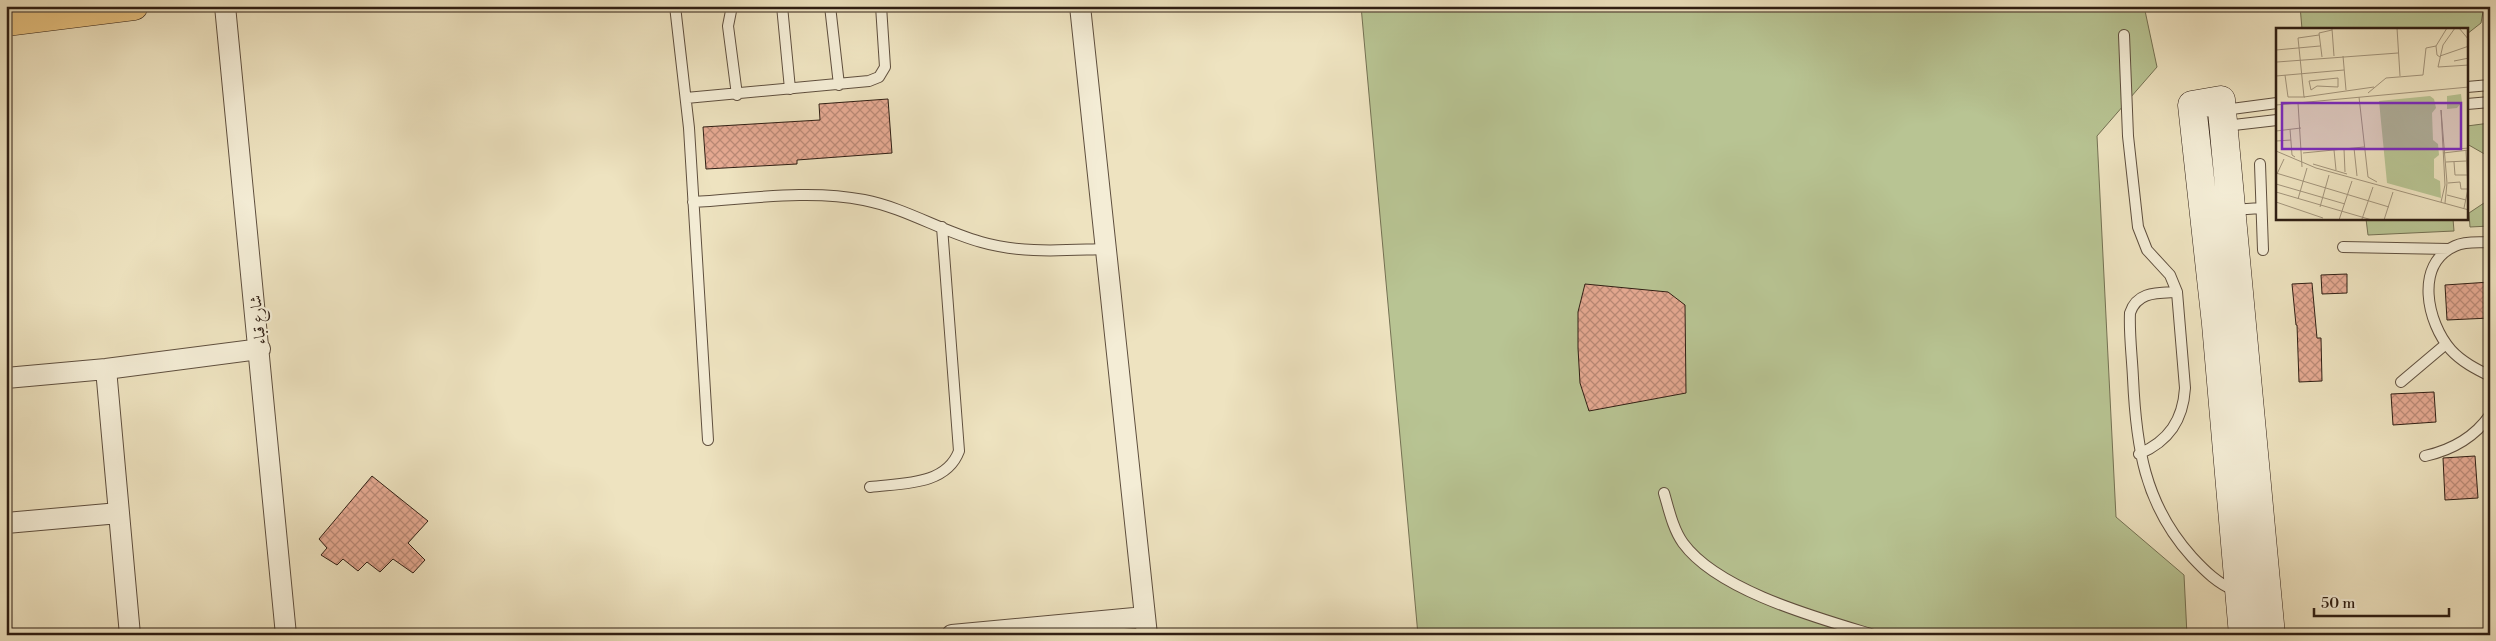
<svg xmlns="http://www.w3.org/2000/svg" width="2496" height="641" font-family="'Libre Bodoni',Amiri,serif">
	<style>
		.garden { fill: #b8c493; stroke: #747153 }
		.building { fill: url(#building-cross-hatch); stroke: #2f1e13 }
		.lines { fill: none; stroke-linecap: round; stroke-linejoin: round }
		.lane-casing { stroke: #5f4f3e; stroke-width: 12 }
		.street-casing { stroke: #5f4f3e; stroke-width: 22 }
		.secondary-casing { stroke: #2f1e13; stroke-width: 29 }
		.highway-casing { stroke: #2f1e13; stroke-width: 29 }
		.lane { stroke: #f4edd6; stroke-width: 10 }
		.street { stroke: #f4edd6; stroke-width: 20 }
		.secondary { stroke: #f4edd6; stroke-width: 28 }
		.highway { stroke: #e7c280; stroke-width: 28 }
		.labels { text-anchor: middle; stroke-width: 4.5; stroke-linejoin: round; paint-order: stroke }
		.street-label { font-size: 16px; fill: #2f1e13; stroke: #f4edd6 }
		.inset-road { fill: none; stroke: #a2947b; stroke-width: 1 }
		.view { fill: #7b2cbf; fill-opacity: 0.15; stroke: #7b2cbf; stroke-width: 2.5 }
		.inset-edge { fill: none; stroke: #2f1e13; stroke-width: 2.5 }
	</style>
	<defs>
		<pattern id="building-cross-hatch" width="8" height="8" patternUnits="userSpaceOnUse" patternTransform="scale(1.25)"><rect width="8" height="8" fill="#e6aa93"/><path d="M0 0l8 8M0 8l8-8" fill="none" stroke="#bb8a77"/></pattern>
	</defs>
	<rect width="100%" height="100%" fill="#eee3c0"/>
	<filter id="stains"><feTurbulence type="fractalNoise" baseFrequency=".004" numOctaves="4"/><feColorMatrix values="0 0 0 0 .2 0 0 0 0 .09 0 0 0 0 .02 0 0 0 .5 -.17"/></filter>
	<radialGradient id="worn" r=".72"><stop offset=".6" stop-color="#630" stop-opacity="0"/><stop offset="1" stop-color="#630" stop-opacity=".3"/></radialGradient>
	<path class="garden" d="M1361 6H2144L2157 67 2097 136 2116 517 2184 575 2187 635H1418Z
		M2300 6H2484L2481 23 2467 34V29H2302Z
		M2490 123V161L2488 156 2467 144V126Z
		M2490 199V226L2470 227 2469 213Z
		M2366 219H2453L2454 231 2368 235Z"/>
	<path class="building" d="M888 99 892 153 797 160V164L706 169 703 127 820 120 819 104Z
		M2347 274V293L2322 294 2321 275Z
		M2490 282V318L2447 320 2445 285Z
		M2312 283 2317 338H2321L2322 381 2299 382 2297 325H2296L2292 284Z
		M1585 284 1668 292 1685 305 1686 393 1589 411 1580 383 1578 348V312Z
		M2434 392 2436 422 2393 425 2391 394Z
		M2475 456 2478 498 2445 500 2443 458Z
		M372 476 428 521 408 543 425 560 413 573 393 559 380 572 367 562 358 571 343 559 337 565 321 555 327 548 319 539Z"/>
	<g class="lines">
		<defs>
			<path id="lane" d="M675 6 689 128 708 440
				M732 6 728 26 737 95
				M782 6 790 89
				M830 6 839 85
				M2124 35 2128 136 2138 227 2147 250 2170 275 2177 292 2185 388C2183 420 2169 441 2139 454
				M2467 87 2490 85
				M686 98 869 81 879 77 885 67 881 6
				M2467 104 2490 102
				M2224 110 2277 103
				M2225 126 2277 120
				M2260 164 2263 250
				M693 202C748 199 809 189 864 200 905 208 941 231 981 242 1022 254 1065 250 1106 249
				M2233 210 2261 208
				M2490 242C2478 243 2466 241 2455 246 2414 264 2427 323 2451 350 2462 362 2476 369 2490 376
				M2343 247 2449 249
				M2177 292C2158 293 2137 291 2130 313 2129 334 2132 356 2133 378 2136 445 2144 504 2192 557 2205 571 2218 584 2236 591
				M2401 382 2446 344
				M2425 456C2452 450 2474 438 2490 415
				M870 487C901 483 946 486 959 451L942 227
				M1664 493C1669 510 1673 529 1683 543 1718 591 1818 618 1874 635"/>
			<path id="street" d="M225 6 286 635
				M1080 6 1147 635
				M106 369 130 635
				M6 378 106 369 260 349
				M6 523 119 513
				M952 635 1145 617"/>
			<path id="secondary" d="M2243 635 2216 324 2192 105 2221 100 2271 635"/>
			<path id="highway" d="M6 22 134 6"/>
		</defs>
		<use href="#lane" class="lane-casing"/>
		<use href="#street" class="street-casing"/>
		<use href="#secondary" class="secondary-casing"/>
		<use href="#highway" class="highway-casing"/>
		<use href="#lane" class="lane"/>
		<use href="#street" class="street"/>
		<use href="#secondary" class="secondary"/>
		<use href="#highway" class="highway"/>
	</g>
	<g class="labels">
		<g class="street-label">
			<text transform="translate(257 320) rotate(-96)" y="6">شارع قباء</text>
		</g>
	</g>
	<g transform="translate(2276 28)">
		<rect width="192" height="192" fill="#eee3c0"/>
		<path d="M185 66 186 74 181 80 171 81V68ZM154 68 158 71 160 80 156 85 157 112 162 116 163 127 158 131V150L164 153 165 170 111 155 103 73Z" fill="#b8c493"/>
		<path class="inset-road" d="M121 0 124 48M183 0 193 12M56 1 58 28M43 7 22 10 28 69 98 59M160 18 171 0M0 22 44 18M0 24V46M67 28 70 62M164 28 193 18M46 29 43 5 56 2M178 33 193 30M1 34 122 25M162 39 193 37M162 39 167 17 179 0M9 47 12 69H29M0 48 68 42M33 53 35 62 41 58 62 59V50M33 53 62 50M92 65 110 50 147 47 150 20 160 18 161 27 164 29M83 69 92 149 101 154M22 75 26 139M0 77 193 59M14 101 16 127 19 129M0 103 25 100M0 113 15 112M78 120 81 148M68 121 69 144M58 122 60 142M168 122 193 120M0 123 40 140 193 182M27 125 88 119M167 125 193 122M170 134 190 133M178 134 179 147H191M37 136 71 146M0 145 113 179M1 146 8 131M172 155 184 154 185 161H193M0 156 69 176M0 164 96 192M171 167 190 172M22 171 31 140M0 174 47 190M165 174 169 157 165 82 171 155 169 175M44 179 53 147M188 180 192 161 190 123M86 191 97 159M63 192 76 153M108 192 117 164"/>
		<path class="view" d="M6 75H185V121H6Z"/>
		<rect width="192" height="192" class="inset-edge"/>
	</g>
	<rect width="2496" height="641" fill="none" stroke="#eee3c0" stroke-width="25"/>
	<rect x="8" y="8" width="2481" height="626" fill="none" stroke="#2f1e13" stroke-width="2.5"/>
	<rect x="12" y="12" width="2471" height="616" fill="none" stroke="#2f1e13"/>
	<path d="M2314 608v8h135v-8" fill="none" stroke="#2f1e13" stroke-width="2.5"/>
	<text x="2321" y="608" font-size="15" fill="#2f1e13" stroke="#f4edd6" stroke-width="4" paint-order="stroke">50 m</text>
	<rect width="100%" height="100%" filter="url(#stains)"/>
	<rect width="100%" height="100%" fill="url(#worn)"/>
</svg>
